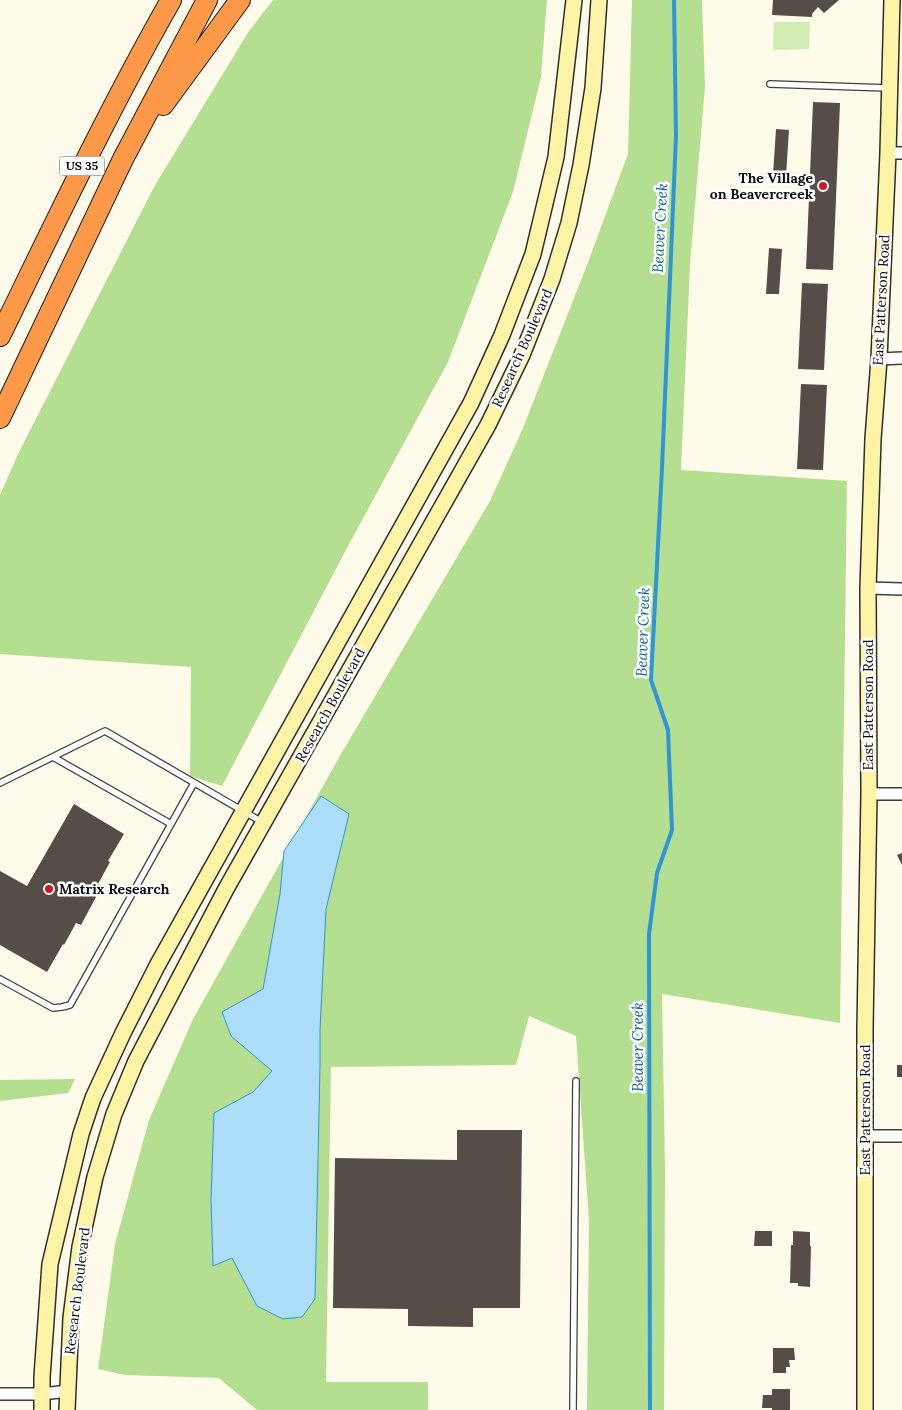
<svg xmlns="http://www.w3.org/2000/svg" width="902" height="1410" font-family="Lora,serif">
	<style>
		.green { fill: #d1ecb2 }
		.forest { fill: #b4de90 }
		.water { fill: #acdefa; stroke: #2e95d6 }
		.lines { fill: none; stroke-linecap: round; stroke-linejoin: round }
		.stream { stroke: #2e95d6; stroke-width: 4 }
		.building { fill: #554d48 }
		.lane-casing { stroke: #3f3f3f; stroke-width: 8 }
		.street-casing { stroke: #3f3f3f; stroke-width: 14 }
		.secondary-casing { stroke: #2e2e2e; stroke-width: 18 }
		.highway-casing { stroke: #1d1d1d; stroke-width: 22 }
		.lane { stroke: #fff; stroke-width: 5.5 }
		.street { stroke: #fff; stroke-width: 11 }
		.secondary { stroke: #fff4a6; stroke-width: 15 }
		.highway { stroke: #fe994a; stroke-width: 20 }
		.poi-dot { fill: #c51b26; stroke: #fff; stroke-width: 2 }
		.labels { text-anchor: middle; stroke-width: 5; stroke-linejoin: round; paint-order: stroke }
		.shield { fill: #fff; stroke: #555; stroke-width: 1 }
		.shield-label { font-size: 12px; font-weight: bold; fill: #0c0c0c }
		.poi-label { font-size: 14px; font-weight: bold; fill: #0c0c0c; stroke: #fff; text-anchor: end }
		.street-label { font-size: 14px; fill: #0c0c0c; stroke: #fff }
		.water-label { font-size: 15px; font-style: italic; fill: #0e65a5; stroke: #fff }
	</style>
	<rect width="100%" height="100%" fill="#fffbeb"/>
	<path class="green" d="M774 22H810L809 49 773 50Z"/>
	<path class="forest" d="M273 0H547L541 77 513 192 448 362 348 546 222 786 190 776 191 667 0 654V495L18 454 155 185 249 31Z
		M632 0H702L705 86 690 265 681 470 847 481 840 1023 662 994 665 1169 664 1410H587L589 1221 576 1036 529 1016 516 1065 331 1067 326 1382H428V1410H257L219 1378 125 1375 98 1369 115 1244 149 1120 193 1019 341 754 490 501 523 428 587 265 628 154Z
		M75 1079 68 1093 0 1101V1080Z"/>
	<path class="water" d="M321 796 349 814 326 909 320 1029V1066L315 1299 302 1317 283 1319 257 1306 232 1258 213 1266 211 1200 214 1113 253 1092 272 1071 231 1036 222 1012 263 989 280 894 284 851Z"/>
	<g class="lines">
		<path class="stream" d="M650 1410 649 934 657 873 672 830 668 730 651 680 662 468 676 136 674 0"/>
	</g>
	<path class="building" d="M773 0H839L824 13 818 7 812 14V17L772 15Z
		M813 102 840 103 833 270 806 269Z
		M776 129 789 130 786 176 773 175Z
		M769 248 782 249 779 294H766Z
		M802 283 828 284 824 370 798 369Z
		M801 384 827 385 823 470 797 469Z
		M74 804 124 834 108 861 110 862 98 884 102 886 81 925 76 923 64 945 63 944 47 972 0 945V871L27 886Z
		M902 853V865L897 855Z
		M897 1065H902V1077H897Z
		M457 1130H522L520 1308H473V1327L408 1326V1309L333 1308 335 1158 457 1160Z
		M755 1231H772V1246H754Z
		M793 1231 810 1232V1246H811L810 1287 798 1286V1283H790L791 1245H793Z
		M773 1348H794L795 1360H789L790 1367H786V1373H773Z
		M772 1389H790V1410H772V1408H762L763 1395H772Z"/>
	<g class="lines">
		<defs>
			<path id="lane" d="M770 84 888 88
				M53 757 171 824
				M0 783 105 731 262 822
				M0 979 53 1008 62 1007 70 1005 194 783
				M573 1410 576 1081"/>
			<path id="street" d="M888 153H902
				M879 359 902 358
				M868 588 902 589
				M869 794H902
				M866 1136H902
				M0 1394H42L68 1391"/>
			<path id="secondary" d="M42 1410V1377L50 1264 81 1134 93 1098 123 1033 157 966 471 403 502 335 533 254 556 157 574 0
				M67 1410 71 1318 80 1247 95 1177 114 1114 136 1061 226 889 488 425 522 355 552 279 569 223 581 165 593 88 599 0
				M865 1410V1028L869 794 868 588 873 439 879 359 888 153 892 0"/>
			<path id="highway" d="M163 105 240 0
				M0 336C55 223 109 109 171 0
				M0 418 123 159 207 0"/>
		</defs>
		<use href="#lane" class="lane-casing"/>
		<use href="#street" class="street-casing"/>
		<use href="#secondary" class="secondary-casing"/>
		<use href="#highway" class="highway-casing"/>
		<use href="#lane" class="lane"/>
		<use href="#street" class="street"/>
		<use href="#secondary" class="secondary"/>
		<use href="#highway" class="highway"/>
	</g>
	<g class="poi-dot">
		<circle cx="823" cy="186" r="5"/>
		<circle cx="49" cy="889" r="5"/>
	</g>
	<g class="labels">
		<rect class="shield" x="59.5" y="156.5" width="45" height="19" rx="4"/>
		<g class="shield-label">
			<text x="82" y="170">US 35</text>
		</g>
		<g class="poi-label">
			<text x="813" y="183">The Village<tspan x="813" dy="16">on Beavercreek</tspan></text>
			<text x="59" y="894" text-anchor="start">Matrix Research</text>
		</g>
		<g class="street-label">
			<text transform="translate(881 300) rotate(-87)" y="5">East Patterson Road</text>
			<text transform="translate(522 348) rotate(-66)" y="5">Research Boulevard</text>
			<text transform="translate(330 705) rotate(-61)" y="5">Research Boulevard</text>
			<text transform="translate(868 705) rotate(-90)" y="5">East Patterson Road</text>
			<text transform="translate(865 1110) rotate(-90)" y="5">East Patterson Road</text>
			<text transform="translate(77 1291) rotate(-83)" y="5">Research Boulevard</text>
		</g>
		<g class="water-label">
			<text transform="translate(660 228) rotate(-87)" y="5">Beaver Creek</text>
			<text transform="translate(643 632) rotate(-88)" y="5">Beaver Creek</text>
			<text transform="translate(638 1047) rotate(-90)" y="5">Beaver Creek</text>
		</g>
	</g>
</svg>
